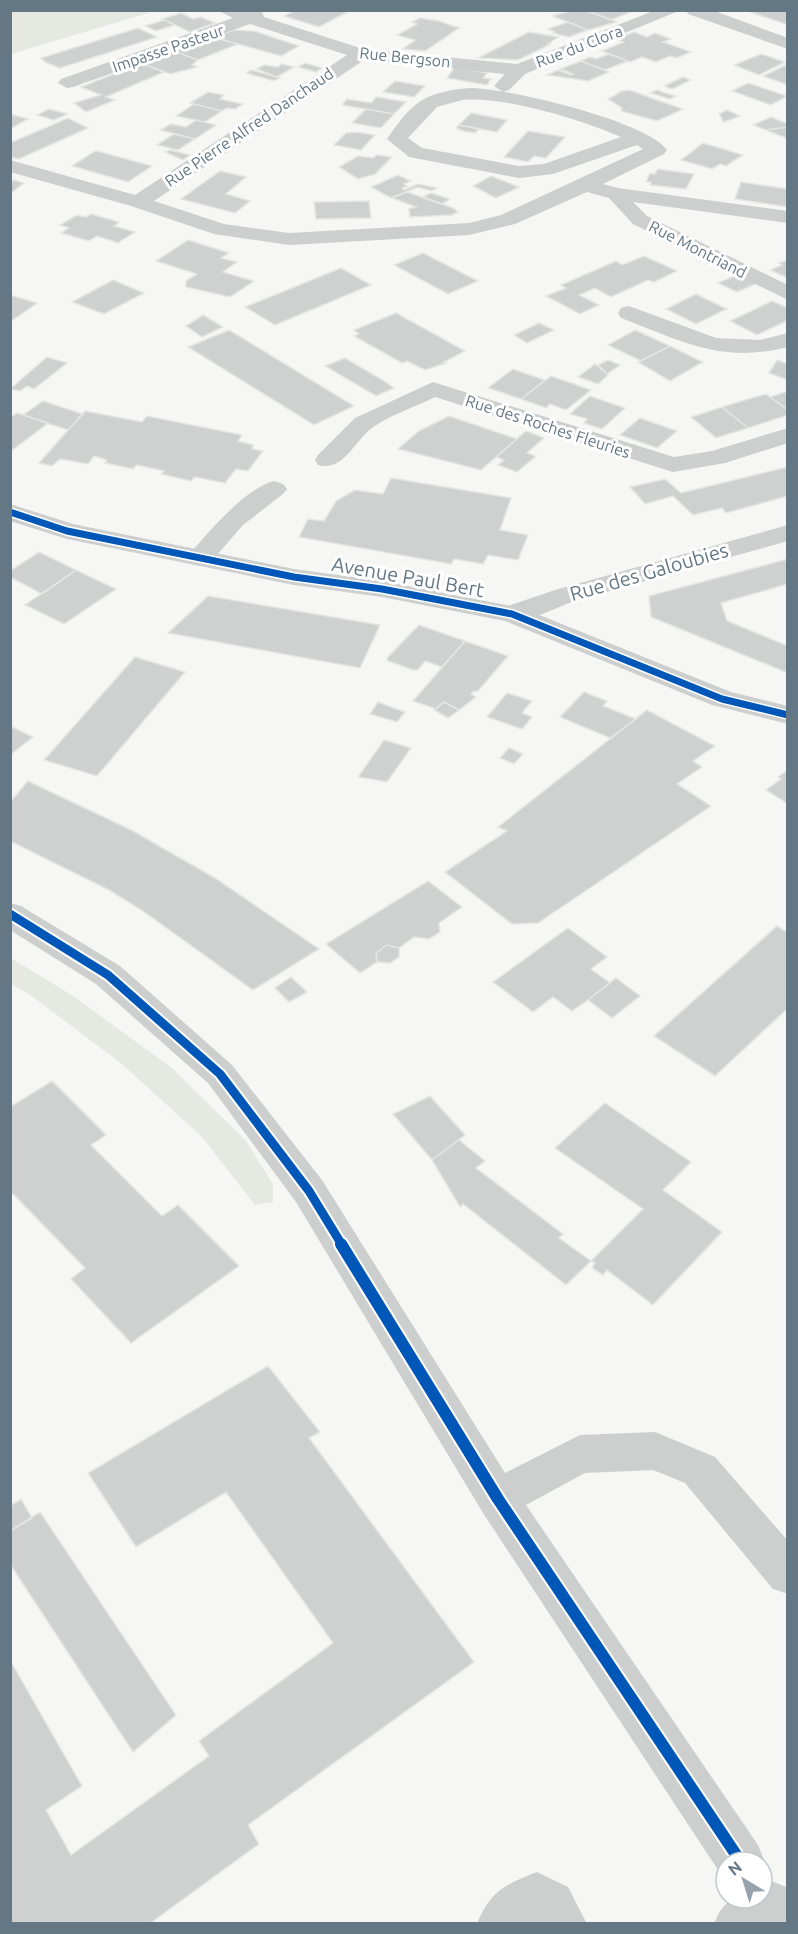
<svg xmlns="http://www.w3.org/2000/svg" width="798" height="1934" font-family="Ubuntu,sans-serif">
	<style>
		.green { fill: #e6e9e2 }
		.building { fill: #cfd1d0; stroke: #e5e5e4; stroke-width: 1.5 }
		.lines { fill: none; stroke-linecap: round; stroke-linejoin: round }
		.minor { fill: #cdcfcf; fill-rule: evenodd }
		.tertiary { fill: #cdcfcf; fill-rule: evenodd }
		.cycleway-far2-casing { stroke: #fff; stroke-width: 10 }
		.cycleway-far1-casing { stroke: #fff; stroke-width: 13 }
		.cycleway-casing { stroke: #fff; stroke-width: 16 }
		.cycleway-far2 { stroke: #0057b8; stroke-width: 7 }
		.cycleway-far1 { stroke: #0057b8; stroke-width: 9 }
		.cycleway { stroke: #0057b8; stroke-width: 12 }
		.labels { text-anchor: middle; stroke-width: 6; stroke-linejoin: round; paint-order: stroke }
		.far-street-label { font-size: 16px; fill: #647785; stroke: #fff }
		.street-label { font-size: 20px; fill: #647785; stroke: #fff }
	</style>
	<rect width="100%" height="100%" fill="#f6f6f4"/>
	<path class="green" d="M11 10H155V11L11 54Z
		M11 958 73 996 172 1068 246 1141 273 1184V1202L255 1205 202 1137 122 1064 29 994 11 984Z"/>
	<path class="building" d="M296 10H351L319 27 284 16Z
		M575 10H585L617 22 588 30 552 16Z
		M631 10 633 11 611 20 587 11Z
		M745 10H788V25Z
		M181 13 193 19 201 17 215 23 190 32 162 19Z
		M420 18 439 21 459 28 425 51 403 49 415 40 397 35 417 24 412 22Z
		M164 20 175 25 156 31 145 26Z
		M568 22 588 30 569 37 553 33 555 32 548 29Z
		M138 28 157 37 60 68 45 62 41 58Z
		M234 30 254 31 299 46 281 56 213 37Z
		M529 32 558 37 548 44H551L518 60 478 58Z
		M634 32 647 37 655 33 671 39 663 42 691 52 677 58 670 56 656 62 642 57 630 62 602 51 624 42 616 39Z
		M212 37 238 44 198 60 174 51Z
		M174 51 198 60 192 65 198 67 170 74 141 63 160 54Z
		M609 54 628 61 605 70 580 61 590 57 596 59Z
		M761 54 785 62 759 75 734 65Z
		M581 61 609 72 588 81 547 75 558 70 571 75 573 74 560 69Z
		M141 63 164 72 106 97 115 100 86 112 74 103 101 95 81 87Z
		M305 63 322 68 316 72 298 67Z
		M281 64 294 67 277 77 257 69 264 65 278 67Z
		M788 64V85L763 76Z
		M455 67 487 73 483 78 491 79 487 85 447 78Z
		M251 70 277 77 280 78 274 81 246 73Z
		M683 77 691 80 672 89 664 86Z
		M395 81 425 86 414 97 383 92Z
		M748 83 787 96 771 105 732 91Z
		M630 90 643 95 683 109 657 121 621 111 622 108 608 99 622 91Z
		M657 90 665 93 676 96 670 99 650 93Z
		M208 92 224 95 220 99 243 104 235 109 227 108 222 111 190 103Z
		M376 97 406 102 394 114 342 105 347 99 371 103Z
		M194 104 222 111 205 122 176 116Z
		M49 109 68 114 54 120 37 115Z
		M366 109 394 114 381 128 352 123Z
		M727 110 740 116 724 122 719 114Z
		M471 113 507 120 497 132 459 125Z
		M10 114 28 119 10 129Z
		M771 117 788 124V127L766 130 753 125Z
		M68 118 88 128 19 159 10 157V143Z
		M196 120 216 125 195 139 160 130 171 124 186 127Z
		M459 125 479 129 475 133 463 131 456 128Z
		M788 127V139L766 130Z
		M528 131 565 137 546 158 534 156 528 162 504 157Z
		M355 132 375 135 361 150 334 145 346 133Z
		M174 134 195 139 178 150 157 145Z
		M703 143 743 155 726 166 720 164 712 169 681 160Z
		M170 150 190 155 183 160 165 152Z
		M95 151H97L152 166 128 182 72 166Z
		M377 155 392 157 375 174 358 179 339 167 358 156 373 158Z
		M658 169 694 174 686 189 650 185 651 182H646L650 173 655 174Z
		M220 171 246 177 226 194 250 201 235 213 181 199Z
		M398 175 411 181 404 184 407 186 402 188 404 190 418 184 437 188 431 191 418 187 391 198 371 187Z
		M491 176 519 187 496 198 473 186Z
		M14 180 24 183 10 194V183Z
		M741 182 788 189V207L735 199Z
		M407 192 453 208 458 212 452 215 410 217 409 209 416 207 392 198Z
		M431 193 450 199 442 204 423 197Z
		M369 201 371 218 316 219 314 202Z
		M91 214 119 222 114 226 135 232 118 243 97 236 89 241 61 233 69 228 60 225 77 215 86 217Z
		M188 240 229 253 221 258 237 262 223 272 254 281 230 297 186 287V281L197 274 156 261Z
		M423 253 478 281 448 294 394 265Z
		M644 256 677 271 654 282 648 280 611 297 595 288 579 295 599 305 580 314 546 296 566 288 561 285 616 261 622 265Z
		M788 260V278L770 270 782 265 779 263Z
		M341 268 371 285 275 325 245 307Z
		M739 274 758 283 737 292 718 283Z
		M113 280 144 293 104 314 72 302Z
		M696 294 727 309 696 324 666 309Z
		M10 295 37 303 10 322Z
		M772 301 788 308V320L757 335 730 321Z
		M396 313 465 351 444 362 446 363 425 370 407 361 402 363 354 336 359 334 354 330Z
		M203 315 223 327 202 337 186 326Z
		M539 323 554 330 527 343 514 335Z
		M229 330 354 406 314 425 188 347Z
		M635 330 670 346 641 361 608 345Z
		M670 346 703 362 670 381 638 362Z
		M47 357 67 363 34 389 27 386 20 391 10 389Z
		M345 358 384 381 394 388 376 396 325 366Z
		M608 360 620 365 607 374 598 365Z
		M777 360 788 364V380L769 373Z
		M595 364 608 375 598 384 578 377Z
		M513 369 544 380H545L521 399 488 388Z
		M551 376 591 390 566 410 550 404 546 408 521 399Z
		M788 391V410L770 397Z
		M766 394 788 410V415L748 428 722 407Z
		M590 396 625 408 602 429 584 423 587 419 570 414Z
		M43 401 83 414 68 430 23 415Z
		M722 407 748 428 716 438 691 417Z
		M85 411 142 422 147 416 242 435 238 441 253 445 252 449 263 451 248 471 236 469 225 483 195 477 191 481 161 474 164 471 137 465 133 469 105 463 107 460 94 456 88 464 60 459 52 466 39 463Z
		M17 413 48 423 10 452V418Z
		M449 416 517 439 481 470 398 449 419 431Z
		M640 418 677 431 657 448 620 435Z
		M526 431 544 438 527 453 536 456 517 472 498 465 504 460 496 457Z
		M788 467V496L726 513 722 508 693 515 673 496 645 504 630 487 665 479 681 493Z
		M391 478 511 498 500 530 528 535 518 560 488 555 483 564 454 559 451 564 299 537 308 519 324 521 336 501 355 490 383 494Z
		M39 552 76 570 42 594 10 577V571Z
		M788 559V584L721 603 727 621 788 646V673L651 617 649 596Z
		M76 570 116 589 64 624 25 605Z
		M208 596 380 625 360 668 168 633Z
		M419 625 465 641 442 667 425 661 418 670H413L388 661 387 658Z
		M465 641 508 656 478 691H474L471 694 476 697 459 710 444 702 436 709 413 701Z
		M135 657 185 672 97 776 44 760Z
		M584 692 607 701 603 706 636 719 610 738 560 717Z
		M507 693 532 701 522 713 532 717 522 729 487 717Z
		M378 702 380 703 405 712 397 722 370 714Z
		M444 702 459 710 448 718 434 710Z
		M647 710 715 746 693 761 702 767 677 784 711 806 538 923 512 924 445 872 507 831 498 827Z
		M10 726 33 737 10 755Z
		M384 740 411 748 387 782 358 777Z
		M509 748 523 754 514 764 500 758Z
		M788 770V804L766 790 781 779 778 777Z
		M28 781 133 831 215 878 319 949 253 990 143 911 109 890 10 841V802Z
		M428 881 462 907 439 923 440 932 429 939 414 937 399 948 387 945 376 953 377 962 360 973 326 944Z
		M777 926 785 931 788 929V1008L715 1076 654 1036Z
		M568 928 607 957 591 969 610 983 588 1000 572 1011 553 997 533 1012 493 982Z
		M387 945 399 948V957L390 963 377 962 376 953Z
		M291 977 307 992 289 1002 275 988Z
		M616 978 640 996 612 1018 588 1000Z
		M52 1081 106 1135 91 1145 162 1216 178 1205 239 1266 131 1343 71 1279 85 1268 13 1194 10 1196V1107Z
		M430 1096 465 1135 432 1160 393 1114Z
		M605 1103 691 1162 663 1190 722 1232 653 1305 607 1270 603 1275 592 1268 595 1263 591 1261 643 1209 555 1148Z
		M459 1140 485 1161 476 1168 563 1234 559 1238 591 1261 566 1285 463 1204 460 1207 432 1160Z
		M268 1366 320 1432 309 1438 474 1662 248 1825 259 1844 149 1924H10V1660L82 1786 46 1810 71 1855 209 1756 199 1741 333 1643 226 1492 136 1547 88 1473Z
		M21 1499 32 1518 10 1531V1506Z
		M40 1512 176 1715 133 1752 10 1564V1531Z"/>
	<g class="lines">
		<path class="minor" d="M217 10 262 12 264 17 363 49 517 64 656 10H681L525 74 509 90 503 92 494 86 505 74 364 60 154 201 224 224 289 233 469 223 501 215 643 149 637 145 553 174 519 178 409 157 387 139C399 122 412 102 433 95 445 91 460 88 473 88 509 89 647 121 667 150L664 154 603 184 618 188 788 211V223L633 202 647 216 788 285V300L633 224 609 198 587 192 515 224 469 235 289 245 214 234 131 206 10 172V160L135 195 347 55 250 24 73 87 67 88 58 83 61 79 233 18ZM462 100C505 96 582 120 621 137L544 164 519 166 422 148 408 138 437 107Z
			M686 10H712L788 38V49L688 14Z
			M629 306 716 338 760 340 788 333V347C721 364 682 341 621 318L618 313 621 308Z
			M433 382 674 457 712 451 788 428V443L725 463 673 472 435 397C415 407 390 415 372 428 354 441 344 472 318 465L315 460 318 455 355 418Z
			M274 481 283 484 287 489 283 494 243 525 209 564 200 566 191 564 187 558 191 552C211 530 244 489 274 481Z
			M788 525V541C717 561 647 580 576 601 554 607 526 626 502 620L498 614 502 608 555 590Z
			M10 903 21 906 120 966 232 1065 322 1180 505 1473 580 1435 655 1432 715 1457 788 1541V1594L773 1589 685 1483 653 1470 585 1473 526 1505 758 1845 765 1862 762 1869V1862H726L724 1879 483 1513 296 1202 208 1083 96 984 10 930Z
			M537 1872 568 1887 587 1924H477C490 1891 506 1884 537 1872Z
			M769 1880 786 1887 788 1890 786 1921 783 1924H714C725 1896 734 1898 762 1898V1883Z"/>
		<path class="tertiary" d="M10 504 73 524 294 569 382 581 522 608 731 692 788 706V724L712 705 505 621 382 597 294 585 67 539 10 521Z"/>
		<defs>
			<path id="cycleway-far2" d="M10 512 67 531 294 577 382 589 512 614 722 699 788 715"/>
			<path id="cycleway-far1" d="M10 914 108 975 220 1074 309 1191 342 1245"/>
			<path id="cycleway" d="M341 1244 498 1499 741 1862"/>
		</defs>
		<use href="#cycleway-far2" class="cycleway-far2-casing"/>
		<use href="#cycleway-far1" class="cycleway-far1-casing"/>
		<use href="#cycleway" class="cycleway-casing"/>
		<use href="#cycleway-far2" class="cycleway-far2"/>
		<use href="#cycleway-far1" class="cycleway-far1"/>
		<use href="#cycleway" class="cycleway"/>
	</g>
	<g class="labels">
		<g class="far-street-label">
			<text transform="translate(579 46) rotate(-21)" y="6">Rue du Clora</text>
			<text transform="translate(168 48) rotate(-19)" y="6">Impasse Pasteur</text>
			<text transform="translate(405 57) rotate(6)" y="6">Rue Bergson</text>
			<text transform="translate(249 127) rotate(-34)" y="6">Rue Pierre Alfred Danchaud</text>
			<text transform="translate(698 249) rotate(27)" y="6">Rue Montriand</text>
			<text transform="translate(548 426) rotate(18)" y="6">Rue des Roches Fleuries</text>
		</g>
		<g class="street-label">
			<text transform="translate(649 572) rotate(-16)" y="7">Rue des Galoubies</text>
			<text transform="translate(408 577) rotate(10)" y="7">Avenue Paul Bert</text>
		</g>
	</g>
	<rect width="798" height="1934" fill="none" stroke="#647785" stroke-width="24"/>
	<g transform="translate(744 1880) rotate(322)"><circle r="28" fill="#ffffff" stroke="#c1c9ce" stroke-width="1.5"/>
	<path d="M0-4.5L10 22L0 15L-10 22Z" fill="#97a3ac"/>
	<text y="-9" font-size="16" font-weight="bold" text-anchor="middle" fill="#647785">N</text>
	</g>
</svg>
